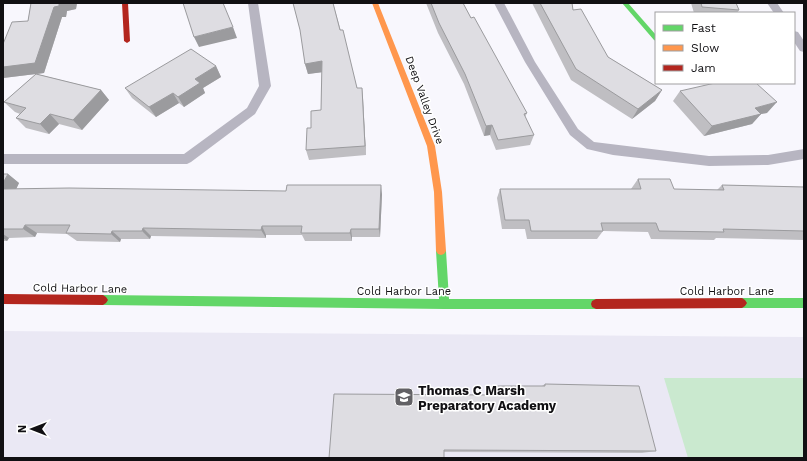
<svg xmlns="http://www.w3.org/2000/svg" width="807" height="461" font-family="'Work Sans',sans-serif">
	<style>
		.built { fill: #eae8f4 }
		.green { fill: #cae9cf }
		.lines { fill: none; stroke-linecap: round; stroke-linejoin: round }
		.lane { fill: #b7b5c1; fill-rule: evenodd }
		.fast { fill: #63d668; fill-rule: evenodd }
		.slow { fill: #ff974d; fill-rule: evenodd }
		.jam { fill: #b3261e; fill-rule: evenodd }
		.wall { fill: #bfbec2 }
		.shaded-wall { fill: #9b9b9e }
		.building { fill: #dedde2; stroke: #9b9b9e }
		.labels { text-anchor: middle; stroke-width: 3; stroke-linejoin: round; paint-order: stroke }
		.street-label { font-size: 11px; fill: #111013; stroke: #fff }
		.near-poi-label { font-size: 13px; font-weight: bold; fill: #111013; stroke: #fff; text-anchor: start }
	</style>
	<rect width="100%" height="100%" fill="#f8f7fd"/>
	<path class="built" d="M3 331 804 337V458H3Z"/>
	<path class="green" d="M664 378H804V458H688Z"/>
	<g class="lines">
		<path class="lane" d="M248 3H258L271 86 255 114 191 162 187 164H3V154H184L247 108 259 86Z
			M494 3H504L535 62 578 129 594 142 709 156 768 155 804 149V159L768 165 709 166 613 155 587 149 570 135 525 62Z
			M767 3H777L784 13H774Z
			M794 31 798 32 804 41V52L800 51 794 42Z"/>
		<path class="fast" d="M622 3H628L656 35V41L654 40Z
			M441 247 444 248 446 251 449 299H596L600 301 601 304 600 307 596 309H444L103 305 100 303 98 300 100 297 103 295 439 299 436 251 438 248Z
			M742 298H804V308H742L739 306 737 303 739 300Z"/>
		<path class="slow" d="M372 3H378L435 146 442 192 446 251 444 254 441 255 438 254 436 251 434 192 427 146Z"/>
		<path class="jam" d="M122 3H128L130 41 127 43 124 41Z
			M3 294 103 295 106 297 108 300 106 303 103 305 3 304Z
			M742 298 745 300 747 303 745 306 742 308 596 309 592 307 591 304 592 301 596 299Z"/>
	</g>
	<path class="wall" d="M31 3H77L76 9 67 11 66 17H62L44 73 37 74 101 90 109 100 82 130 59 124 49 134 26 128 16 118 20 114 15 112 4 102 36 74 3 78V44L28 21Z
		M293 3H333L357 88H362L366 155 309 160 306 150 311 128 321 110 322 72 308 74 305 64 301 33Z
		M426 3H463L471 18 527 113 525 117 534 135 530 145 496 150 490 135 484 136 464 84 438 33Z
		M532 3H572L573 10 608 57 662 90 655 101 632 119 571 80Z
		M691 3H736L739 10 737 13H694Z
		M216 66 221 77 203 88 205 93 184 107 179 103 156 117 132 98 125 88Z
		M680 91 767 113 761 114 752 124 704 136 673 101Z
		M3 174H8L19 183 16 189 382 194 380 237H352V241H305L302 235H266V238L151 236 150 239H121L120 242 77 241 67 234 37 233 35 237 9 238 7 241H3Z
		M638 179 674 189 717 190 722 185 804 187V240L716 238 714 240 651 239 648 232 603 231 597 239H527L525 229H502L497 198 500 189H631Z
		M545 384 656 451 642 453 444 452 329 458 488 395 487 391 492 386H542Z"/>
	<path class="shaded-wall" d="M59 3H77L76 9 67 11 66 17H62L44 73 3 78V67L54 7Z
		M233 27 237 38 199 47 194 37Z
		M322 61 324 72 308 74 305 64Z
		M216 66 221 77 203 88 205 93 184 107 178 97 195 79Z
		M362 88 363 98 366 155 365 146Z
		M101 90 109 100 82 130 73 120Z
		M662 90 655 101 632 119 638 109Z
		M173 93 179 103 156 117 149 107Z
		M777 102 767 113 761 114 752 124 704 136 712 126 755 108Z
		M50 114 59 124 49 134 40 124Z
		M492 125 490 135 484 136 486 126Z
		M8 174 19 183 12 198 3 192V183Z
		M381 185 382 194 380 237 379 229Z
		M25 225 37 233 35 237 23 229Z
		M262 226 266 235V238L261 230Z
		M143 228 151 236 150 239 142 231Z
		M351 229 352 237V241L350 233Z
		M112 231 121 239 120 242 111 234Z
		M3 234 9 238 7 241 3 238Z"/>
	<path class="building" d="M31 3H59V6L54 7 35 63 3 67V44L12 22 28 21Z
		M183 3H223L233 27 194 37Z
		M293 3H333L340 30H343L357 88H362L365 146 306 150 307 128H311V111L321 110 322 61 305 64 300 30Z
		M431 3H463L471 18 474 17 527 113 524 114 534 135 498 140 492 125 486 126 465 74 439 23Z
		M540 3H572L573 10 581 9 608 57 662 90 638 109 576 69Z
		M701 3H736L739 10 702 7Z
		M191 49 216 66 195 79 200 83 178 97 173 93 149 107 125 88Z
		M36 74 101 90 73 120 50 114 40 124 16 118 26 108 4 102Z
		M715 83H756L777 102 755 108 761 114 712 126 680 91Z
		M3 174H8L3 183Z
		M638 179H670L674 189 724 190 722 185 804 187V231L723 229 724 232 659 231 656 223H601L603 231H531L529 220H505L500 189H641Z
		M287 185H381L379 229H351L350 233H301L302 226H262L261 230 143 228 142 231H112L111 234 66 233 70 225H25L23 229H3V189L69 188 286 191Z
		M545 384 639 386 656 451 444 450V458H329L334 394 493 395 492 386H545Z"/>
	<defs>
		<symbol id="school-square" viewBox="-11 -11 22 22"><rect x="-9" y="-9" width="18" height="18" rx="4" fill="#626165" stroke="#fff"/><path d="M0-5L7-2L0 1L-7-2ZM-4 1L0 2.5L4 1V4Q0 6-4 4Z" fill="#fff"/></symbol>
	</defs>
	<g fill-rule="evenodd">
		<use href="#school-square" x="393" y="386" width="22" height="22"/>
	</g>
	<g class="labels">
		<g class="street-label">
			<text transform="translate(425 100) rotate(70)" y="4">Deep Valley Drive</text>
			<text transform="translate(80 288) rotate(1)" y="4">Cold Harbor Lane</text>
			<text x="404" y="295">Cold Harbor Lane</text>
			<text x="727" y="295">Cold Harbor Lane</text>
		</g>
		<g class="near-poi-label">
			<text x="418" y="395">Thomas C Marsh<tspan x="418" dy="15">Preparatory Academy</tspan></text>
		</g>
	</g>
	<rect width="807" height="461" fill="none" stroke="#111013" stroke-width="8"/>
	<rect x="655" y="12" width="140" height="72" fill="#ffffff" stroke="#a09fa1"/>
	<rect x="663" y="25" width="20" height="6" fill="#63d668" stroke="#a09fa1"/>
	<text x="691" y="32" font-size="12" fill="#111013">Fast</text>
	<rect x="663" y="45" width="20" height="6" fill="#ff974d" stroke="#a09fa1"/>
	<text x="691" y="52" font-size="12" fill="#111013">Slow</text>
	<rect x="663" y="65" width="20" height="6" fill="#b3261e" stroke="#a09fa1"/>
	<text x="691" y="72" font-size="12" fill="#111013">Jam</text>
	<g transform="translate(32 429) rotate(270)" stroke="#ffffff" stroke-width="3" paint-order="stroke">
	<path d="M0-3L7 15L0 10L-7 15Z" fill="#111013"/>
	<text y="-6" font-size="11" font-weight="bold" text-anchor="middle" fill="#111013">N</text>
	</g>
</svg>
